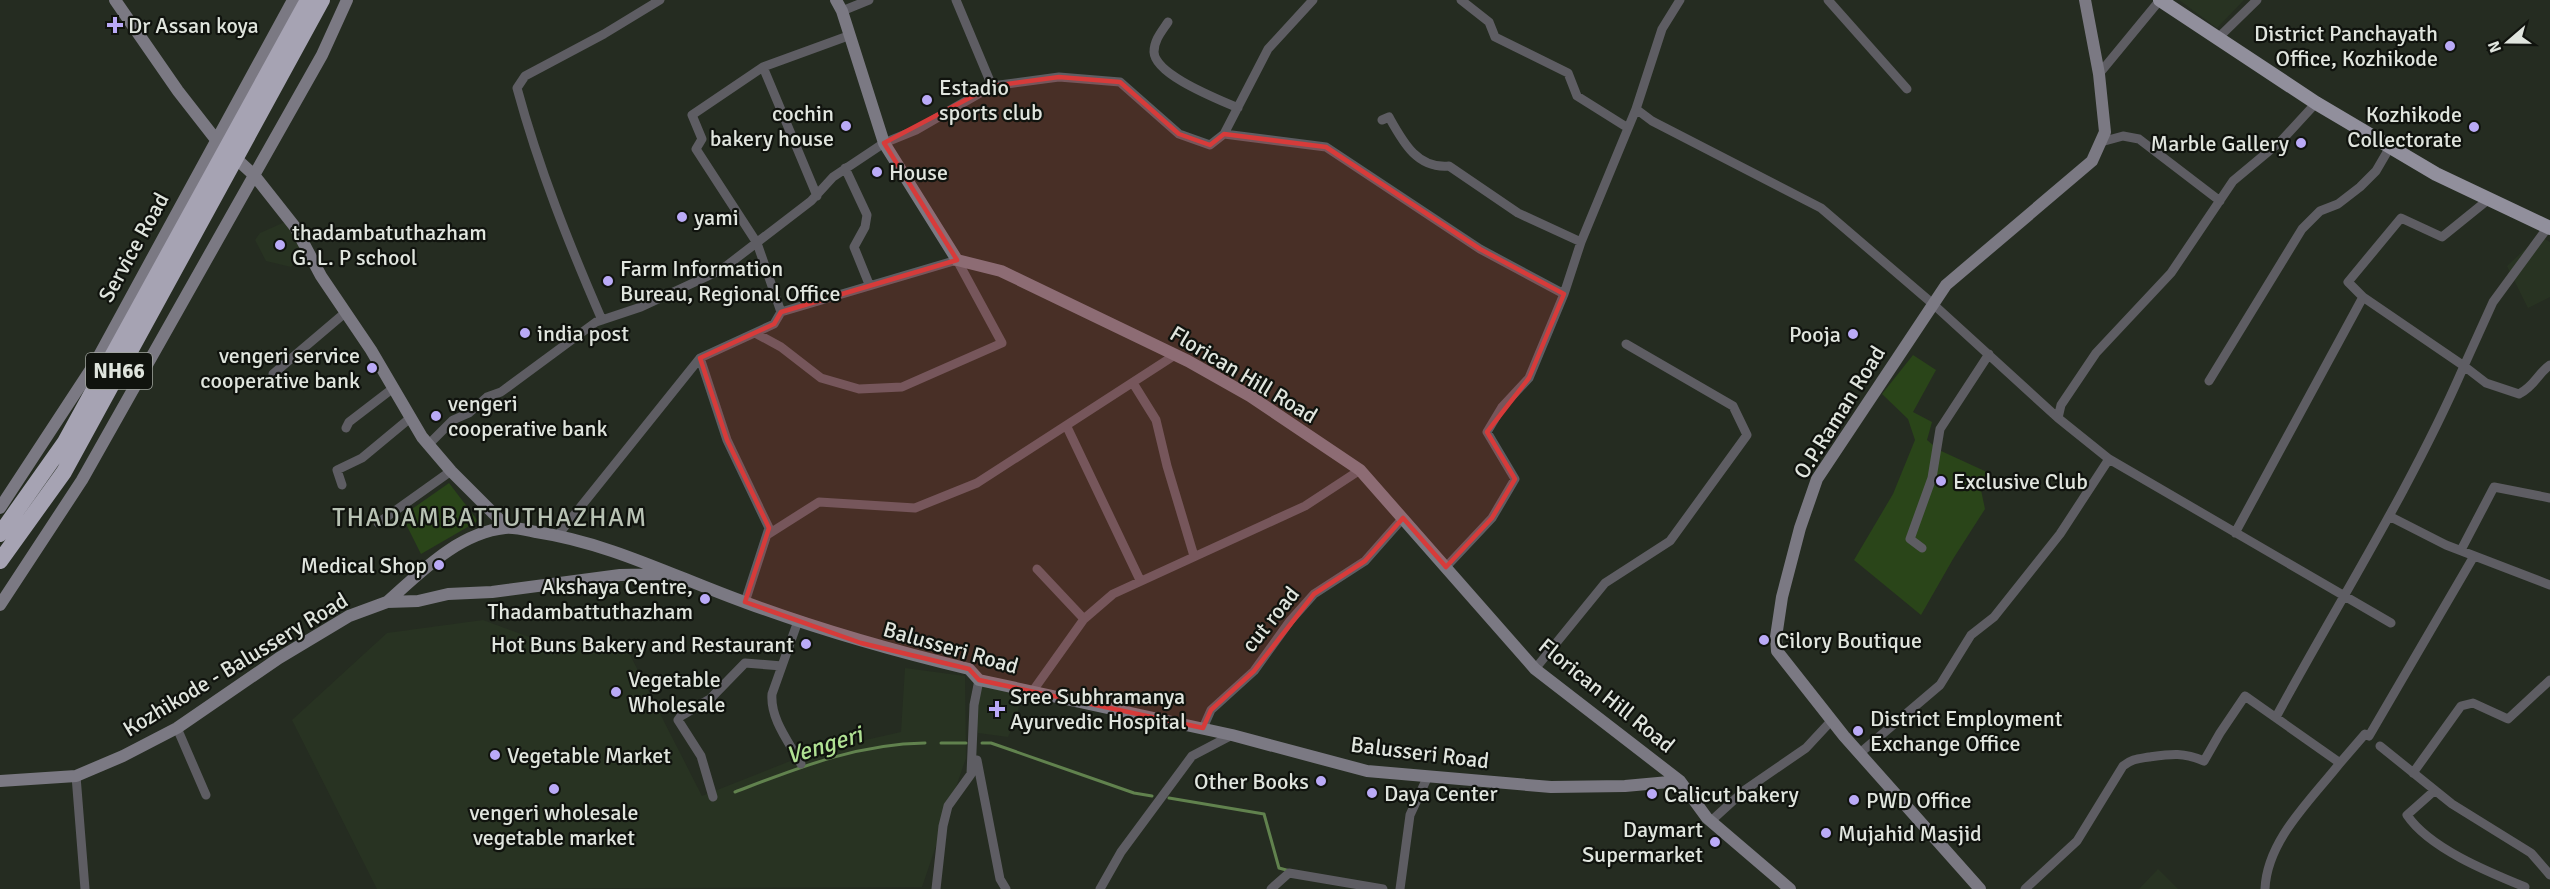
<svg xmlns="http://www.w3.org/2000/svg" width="2550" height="889" font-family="Signika,sans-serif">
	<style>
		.built { fill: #283322 }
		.green { fill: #2a4519 }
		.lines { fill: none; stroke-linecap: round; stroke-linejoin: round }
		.stream { stroke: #61824e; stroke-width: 3 }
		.street { stroke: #5e5d63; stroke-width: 9 }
		.secondary { stroke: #7b7983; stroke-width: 12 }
		.primary { stroke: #918f9c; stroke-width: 14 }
		.highway { stroke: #a6a3b3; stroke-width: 16 }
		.marked { fill: #d73b3a; fill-opacity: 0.2; stroke: #d73b3a; stroke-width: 4.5; stroke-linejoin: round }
		.poi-dot { fill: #baaaf7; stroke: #10130e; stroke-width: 2 }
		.labels { text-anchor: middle; stroke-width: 4.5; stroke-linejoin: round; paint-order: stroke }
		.shield { fill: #10130e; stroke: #a2a6a0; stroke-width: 1.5 }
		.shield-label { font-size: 21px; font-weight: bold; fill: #e0e5de }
		.poi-label { font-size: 22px; fill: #e0e5de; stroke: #10130e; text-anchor: start }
		.street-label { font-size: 22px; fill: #e0e5de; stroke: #10130e }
		.water-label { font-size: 24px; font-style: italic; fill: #b0e193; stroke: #10130e }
		.quarter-label { font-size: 26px; letter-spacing: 1.5px; fill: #b8c2b4; stroke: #10130e }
	</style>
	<rect width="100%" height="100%" fill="#252c21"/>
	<path class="built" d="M2179 0H2244L2217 28Z
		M287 221 307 254 291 267 266 261 255 240 260 233Z
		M2539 236 2550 242V297L2528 308 2507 266Z
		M483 620 543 642 624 643 702 796 813 752 901 732 905 668 965 676 966 758 922 887 377 889 292 720 387 633Z
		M985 679 1015 683 1019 701 1018 715 1008 737 978 733 975 703Z
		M2158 869 2178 889H2139Z"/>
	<path class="green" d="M1913 355 1936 370 1913 412 1932 422 1927 440 1939 450 1989 473 1981 490 1985 509 1953 559 1921 615 1854 560 1893 494 1915 440 1908 419 1882 394Z
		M449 483 478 521 421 554 402 516Z"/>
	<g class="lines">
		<path class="stream" d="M941 743H966
			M982 743H991L1134 793 1152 796
			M735 792C798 768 856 744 925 743
			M1169 798 1264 814 1279 868 1290 871"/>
		<path class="street" d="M956 0 992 86
			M1313 0 1268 49 1224 134 1326 147 1480 249 1564 294
			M1461 0 1489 22 1495 37 1568 73 1577 96 1628 128
			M1828 0 1907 89
			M842 11 869 0
			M1168 22C1162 31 1154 40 1154 52 1155 75 1218 99 1238 108
			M2217 39 2257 0
			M2099 74 2160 0
			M1636 109 1662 29 1680 0
			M1382 120 1389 117C1403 142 1417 169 1449 166L1518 213 1581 242 1564 294 1529 378 1502 407 1487 432 1515 479 1492 518 1446 567
			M2101 142 2123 136 2139 139 2220 201
			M845 168 867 215 865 227 854 247 869 284
			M817 196 763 67 848 36
			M2548 227 2493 302 2464 366 2486 383 2519 394C2536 385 2536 375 2550 365
			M1581 242 1636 109 1652 121 1821 208 1933 304 2058 418
			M602 320C569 244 539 169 517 88L525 76 604 34 660 0
			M757 334 781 347 821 378 859 389 902 387 1002 343 957 260 781 312
			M273 374 346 312
			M2209 381 2302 229 2320 211 2338 204 2360 187 2376 171 2390 147
			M1133 383 1156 420 1167 466 1194 556
			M1067 427 1140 580
			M346 428 349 422 392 389
			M428 445 453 420 469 413 487 397 501 392 596 322 641 307 721 270 811 201 833 177 884 143 916 130 992 86 1059 77 1120 82 1179 134 1210 145 1224 134
			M2109 459 2391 623
			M342 485 337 470 362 458 409 419
			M2389 516 2446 545 2550 585
			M378 523 451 471
			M2235 533 2363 297
			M558 535 700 358
			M767 535 819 502 915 508 977 483 1175 355
			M1922 548 1910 539 1932 478 1940 429 1989 354
			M2461 550 2494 487 2550 498
			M1037 569 1084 619
			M745 602 769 528 727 440 700 358 774 324 781 312 757 243 696 149 702 139 692 115 763 67
			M798 621 772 694C770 719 789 742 801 764
			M1535 669 1605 583 1670 541 1747 435 1733 406 1626 344
			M1032 692 1084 619 1113 594 1305 506 1360 470
			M2276 717C2339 601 2411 488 2464 366L2363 297 2348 282 2401 218 2442 237 2489 199
			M177 728 206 795
			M1203 728 1211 710 1254 671 1290 621 1314 594 1365 561 1403 518
			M2380 746 2452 804 2531 853 2550 875
			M1860 753 1940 685 1971 635 1994 617 2060 534 2109 459 2058 418 2061 405 2096 353 2171 273 2233 181 2281 141 2316 103
			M977 760 1000 879 1006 889
			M2413 773 2461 706 2473 703 2508 719 2550 680
			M76 776 85 889
			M2434 791 2407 815C2429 848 2488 872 2525 887
			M713 797 701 756 678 720 681 716 710 699 745 663 782 666
			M1711 821 1745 790 1806 748 1832 720
			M936 889 943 826 948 806 971 774 974 705 979 680
			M1100 889 1121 852 1192 756 1232 735
			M1271 889 1289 873 1383 889
			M1400 889 1410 815 1428 776
			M2025 889 2077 841 2123 766C2132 759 2137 759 2149 757 2171 754 2183 752 2204 761L2220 733 2245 696 2340 763 2365 734 2369 736 2474 556
			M2265 889C2267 840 2311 800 2340 763"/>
		<path class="secondary" d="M115 0 178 91 217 141 254 175 295 227 321 276 371 350 422 437 451 471 507 527
			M836 0 842 11 884 143 957 260 1001 271 1188 361 1250 396 1360 470 1535 669 1680 781 1707 818 1790 889
			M0 508 95 363 293 0
			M387 602C421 572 458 533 505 528 515 527 526 530 536 532 610 543 677 578 747 603 820 630 894 651 969 669L979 680 1232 735 1367 771 1551 787 1625 786 1680 781
			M0 605 82 480 322 55 347 0
			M0 781 76 776 123 756 177 728 279 658 349 616 387 602 418 601 448 594 492 592 620 575 667 574
			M1980 889 1844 736 1777 651 1776 637 1782 597 1800 528 1817 479 1946 285 2092 161 2105 132 2099 74 2085 0"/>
		<path class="primary" d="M2160 0 2316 103 2436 174 2550 228"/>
		<path class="highway" d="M0 534 65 442 308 0
			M0 561 64 472 322 0"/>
	</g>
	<path class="marked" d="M1059 77 1120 82 1179 134 1210 145 1224 134 1326 147 1480 249 1564 294 1529 378 1487 432 1515 479 1492 518 1446 567 1403 518 1365 561 1314 594 1254 671 1211 710 1203 728 979 680 969 669 861 643 745 602 769 528 727 440 700 358 774 324 781 312 957 260 884 143 992 86Z"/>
	<g class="poi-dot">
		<path d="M112 16h6v6h6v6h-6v6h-6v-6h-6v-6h6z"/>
		<circle cx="2450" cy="46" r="6"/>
		<circle cx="927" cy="100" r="6"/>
		<circle cx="846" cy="126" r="6"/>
		<circle cx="2474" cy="127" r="6"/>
		<circle cx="2301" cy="143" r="6"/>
		<circle cx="877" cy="172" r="6"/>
		<circle cx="682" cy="217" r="6"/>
		<circle cx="280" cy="245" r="6"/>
		<circle cx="608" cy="281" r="6"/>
		<circle cx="525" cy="333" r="6"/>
		<circle cx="1853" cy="334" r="6"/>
		<circle cx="372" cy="368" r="6"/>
		<circle cx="436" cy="416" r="6"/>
		<circle cx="1941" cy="481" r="6"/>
		<circle cx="439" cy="565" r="6"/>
		<circle cx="705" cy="599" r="6"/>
		<circle cx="1764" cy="640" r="6"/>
		<circle cx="806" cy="644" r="6"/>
		<circle cx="616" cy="692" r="6"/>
		<path d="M994 700h6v6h6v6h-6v6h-6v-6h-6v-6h6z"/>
		<circle cx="1858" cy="731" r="6"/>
		<circle cx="495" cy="755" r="6"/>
		<circle cx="1321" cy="781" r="6"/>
		<circle cx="554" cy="789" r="6"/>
		<circle cx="1372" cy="793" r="6"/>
		<circle cx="1652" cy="794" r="6"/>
		<circle cx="1854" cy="800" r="6"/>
		<circle cx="1826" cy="833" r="6"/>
		<circle cx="1715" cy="842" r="6"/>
	</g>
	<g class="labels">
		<rect class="shield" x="86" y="353" width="66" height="36" rx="4.5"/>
		<g class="shield-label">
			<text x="119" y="378">NH66</text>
		</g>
		<g class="poi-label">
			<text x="128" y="33">Dr Assan koya</text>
			<text x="2438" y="41" text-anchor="end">District Panchayath<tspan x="2438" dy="25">Office, Kozhikode</tspan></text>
			<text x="939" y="95">Estadio<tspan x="939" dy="25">sports club</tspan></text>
			<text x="834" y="121" text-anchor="end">cochin<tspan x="834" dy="25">bakery house</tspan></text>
			<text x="2462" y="122" text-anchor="end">Kozhikode<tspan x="2462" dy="25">Collectorate</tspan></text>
			<text x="2289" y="151" text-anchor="end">Marble Gallery</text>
			<text x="889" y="180">House</text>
			<text x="694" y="225">yami</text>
			<text x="292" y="240">thadambatuthazham<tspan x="292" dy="25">G. L. P school</tspan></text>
			<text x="620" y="276">Farm Information<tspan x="620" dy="25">Bureau, Regional Office</tspan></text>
			<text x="537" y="341">india post</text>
			<text x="1841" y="342" text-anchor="end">Pooja</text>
			<text x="360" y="363" text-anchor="end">vengeri service<tspan x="360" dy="25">cooperative bank</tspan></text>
			<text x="448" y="411">vengeri<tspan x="448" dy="25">cooperative bank</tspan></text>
			<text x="1953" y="489">Exclusive Club</text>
			<text x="427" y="573" text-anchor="end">Medical Shop</text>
			<text x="693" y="594" text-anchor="end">Akshaya Centre,<tspan x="693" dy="25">Thadambattuthazham</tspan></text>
			<text x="1776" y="648">Cilory Boutique</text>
			<text x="794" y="652" text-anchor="end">Hot Buns Bakery and Restaurant</text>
			<text x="628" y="687">Vegetable<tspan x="628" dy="25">Wholesale</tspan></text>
			<text x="1010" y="704">Sree Subhramanya<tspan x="1010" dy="25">Ayurvedic Hospital</tspan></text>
			<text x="1870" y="726">District Employment<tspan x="1870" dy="25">Exchange Office</tspan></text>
			<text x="507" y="763">Vegetable Market</text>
			<text x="1309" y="789" text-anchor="end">Other Books</text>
			<text x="1384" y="801">Daya Center</text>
			<text x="1664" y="802">Calicut bakery</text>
			<text x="1866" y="808">PWD Office</text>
			<text x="554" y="820" text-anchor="middle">vengeri wholesale<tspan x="554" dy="25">vegetable market</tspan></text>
			<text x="1703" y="837" text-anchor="end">Daymart<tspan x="1703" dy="25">Supermarket</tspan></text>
			<text x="1838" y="841">Mujahid Masjid</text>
		</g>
		<g class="street-label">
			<text transform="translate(133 247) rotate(-61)" y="8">Service Road</text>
			<text transform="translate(1244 374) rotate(31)" y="8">Florican Hill Road</text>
			<text transform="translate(1839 412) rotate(-58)" y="8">O.P.Raman Road</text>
			<text transform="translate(1270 619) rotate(-51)" y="8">cut road</text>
			<text transform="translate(951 647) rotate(16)" y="8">Balusseri Road</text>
			<text transform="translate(235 664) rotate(-31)" y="8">Kozhikode - Balussery Road</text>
			<text transform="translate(1607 695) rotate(39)" y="8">Florican Hill Road</text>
			<text transform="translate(1420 752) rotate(7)" y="8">Balusseri Road</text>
		</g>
		<g class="water-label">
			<text transform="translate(824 745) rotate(-17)" y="8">Vengeri</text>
		</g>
		<g class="quarter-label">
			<text x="490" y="526">THADAMBATTUTHAZHAM</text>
		</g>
	</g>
	<g transform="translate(2508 42) rotate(250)" stroke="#10130e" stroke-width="4.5" paint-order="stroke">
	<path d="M0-4.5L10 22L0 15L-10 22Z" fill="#e0e5de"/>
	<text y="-9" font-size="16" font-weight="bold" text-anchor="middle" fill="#e0e5de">N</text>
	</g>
</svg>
